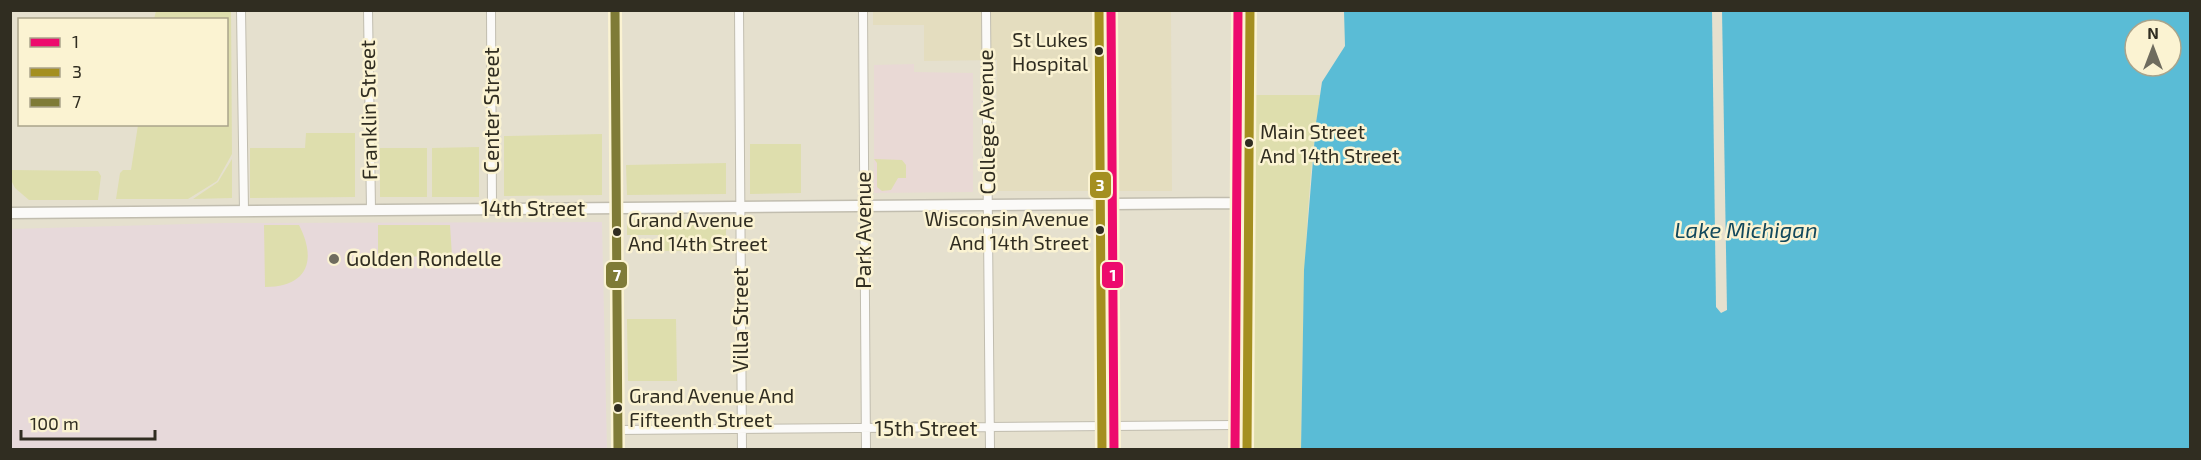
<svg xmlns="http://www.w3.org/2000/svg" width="2201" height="460" font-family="'Exo 2',sans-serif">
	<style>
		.commercial { fill: #e7d9da }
		.built { fill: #e4ddbf }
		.education { fill: #e9d9d5 }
		.green { fill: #dedead }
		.water { fill: #5abcd6; fill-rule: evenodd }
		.pier { fill: #e5e0ce }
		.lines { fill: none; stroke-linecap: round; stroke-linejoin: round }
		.street-casing { stroke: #c1bdaf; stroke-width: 10 }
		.secondary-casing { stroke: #c1bdaf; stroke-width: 13 }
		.street { stroke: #fbfaf8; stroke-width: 8 }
		.secondary { stroke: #fbfaf8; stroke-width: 10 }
		.bus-1-casing { stroke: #fbf3d2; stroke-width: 14 }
		.bus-2-casing { stroke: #fbf3d2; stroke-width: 14 }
		.bus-3-casing { stroke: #fbf3d2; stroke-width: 14 }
		.bus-1 { stroke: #ed0b6d; stroke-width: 9 }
		.bus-2 { stroke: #a48f20; stroke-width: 9 }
		.bus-3 { stroke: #7f7b37; stroke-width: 9 }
		.bus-dot { fill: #302d21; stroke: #fbf3d2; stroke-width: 2 }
		.poi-dot { fill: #6f6c5e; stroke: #fbf3d2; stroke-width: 2 }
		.labels { text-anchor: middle; stroke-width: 5; stroke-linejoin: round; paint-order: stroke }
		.bus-label { font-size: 20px; fill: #302d21; stroke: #fbf3d2; text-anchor: start }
		.street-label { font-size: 21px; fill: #302d21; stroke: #fbf3d2 }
		.poi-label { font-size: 21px; fill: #302d21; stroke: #fbf3d2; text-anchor: start }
		.water-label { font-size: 22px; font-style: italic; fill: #13495c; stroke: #fbf3d2 }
		.line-badge { stroke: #fbf3d2; stroke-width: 2 }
		.badge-label { font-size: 16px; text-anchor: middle; font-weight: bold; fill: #fff }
	</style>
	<rect width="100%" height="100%" fill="#e5e0ce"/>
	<path class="commercial" d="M602 222 607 449H11L10 229 224 223Z"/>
	<path class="built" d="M873 11H1171L1172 191H995L997 60 924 61V25H873Z"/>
	<path class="education" d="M914 64V72L973 73V192L874 193V65Z"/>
	<path class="green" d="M156 11H231L232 154 217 181 188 199H116L120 173 123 170H131L138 125 226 124V20L154 19Z
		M1246 95H1320C1303 212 1303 331 1301 449L1244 450Z
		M306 133H355V197L250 198V148H305Z
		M602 134V195L504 196V136Z
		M750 144H801V193L750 194Z
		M479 147V197H432V148Z
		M380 148H427V197H380Z
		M232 159V198L193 199 218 182Z
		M874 159 902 160 906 165V178H898L891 190 882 191 877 187V163Z
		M726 163V194L627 195 626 165Z
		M11 170 98 171 101 176 98 200H29L15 188 11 180Z
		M726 219V250L661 251 660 235H627V220Z
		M264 225H299C317 260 308 287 265 287Z
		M378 225H450L452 256 378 257Z
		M627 319H676L677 381H628Z"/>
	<path class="water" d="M1344 11H2190V449L1301 450 1304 270 1316 123 1322 82 1345 46ZM2135 30H2171V66H2135Z"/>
	<path class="pier" d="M1722 10 1727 310 1721 313 1716 307 1712 11Z"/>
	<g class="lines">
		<defs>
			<path id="street" d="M241 10 244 211
				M368 10 371 210
				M491 10 492 209
				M615 10 618 450
				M739 10 742 450
				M863 10 866 450
				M986 10 990 450
				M617 430 1235 425"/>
			<path id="secondary" d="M1111 10 1114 450
				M10 213 1236 203
				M1235 450 1238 10"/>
		</defs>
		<use href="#street" class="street-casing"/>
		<use href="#secondary" class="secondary-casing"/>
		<use href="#street" class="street"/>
		<use href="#secondary" class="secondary"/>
		<defs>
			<path id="bus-1" d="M1111 10 1114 450
				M1235 450 1238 10"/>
			<path id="bus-2" d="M1099 10 1102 450
				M1247 450 1250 10"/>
			<path id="bus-3" d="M615 10 618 450"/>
		</defs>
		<use href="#bus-1" class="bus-1-casing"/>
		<use href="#bus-2" class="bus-2-casing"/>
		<use href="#bus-3" class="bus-3-casing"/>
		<use href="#bus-1" class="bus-1"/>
		<use href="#bus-2" class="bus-2"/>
		<use href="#bus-3" class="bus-3"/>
	</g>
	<g class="bus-dot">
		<circle cx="1099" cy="51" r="5"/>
		<circle cx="1249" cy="143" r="5"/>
		<circle cx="1100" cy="230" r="5"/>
		<circle cx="617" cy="232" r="5"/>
		<circle cx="618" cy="408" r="5"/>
	</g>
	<circle class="poi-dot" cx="334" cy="259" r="6"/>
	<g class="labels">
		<g class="bus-label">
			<text x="1088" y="47" text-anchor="end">St Lukes<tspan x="1088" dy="24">Hospital</tspan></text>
			<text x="1260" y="139">Main Street<tspan x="1260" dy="24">And 14th Street</tspan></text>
			<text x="1089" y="226" text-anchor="end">Wisconsin Avenue<tspan x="1089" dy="24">And 14th Street</tspan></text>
			<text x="628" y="227">Grand Avenue<tspan x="628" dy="24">And 14th Street</tspan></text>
			<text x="629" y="403">Grand Avenue And<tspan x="629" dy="24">Fifteenth Street</tspan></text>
		</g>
		<g class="street-label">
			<text transform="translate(369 110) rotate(-91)" y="7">Franklin Street</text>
			<text transform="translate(492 110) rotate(-90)" y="7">Center Street</text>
			<text transform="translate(987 122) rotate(-91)" y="7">College Avenue</text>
			<text x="533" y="216">14th Street</text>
			<text transform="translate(864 230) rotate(-90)" y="7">Park Avenue</text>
			<text transform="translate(741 320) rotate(-90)" y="7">Villa Street</text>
			<text x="926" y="436">15th Street</text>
		</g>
		<g class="poi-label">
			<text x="346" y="266">Golden Rondelle</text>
		</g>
		<g class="water-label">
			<text x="1746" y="238">Lake Michigan</text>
		</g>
	</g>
	<g class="line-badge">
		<rect x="1089" y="171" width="23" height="28" rx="6" fill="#a48f20"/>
		<rect x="605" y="261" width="23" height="28" rx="6" fill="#7f7b37"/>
		<rect x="1101" y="261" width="23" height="28" rx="6" fill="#ed0b6d"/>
	</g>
	<g class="badge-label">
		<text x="1100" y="191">3</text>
		<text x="617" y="281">7</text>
		<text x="1113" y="281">1</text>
	</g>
	<rect width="2201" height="460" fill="none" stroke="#302d21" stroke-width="24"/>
	<rect x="18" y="18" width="210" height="108" fill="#fbf3d2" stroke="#aaa48b" stroke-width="1.5"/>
	<rect x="30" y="38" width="30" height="9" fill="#ed0b6d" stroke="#aaa48b" stroke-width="1.5"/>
	<text x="72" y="48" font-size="18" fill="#302d21">1</text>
	<rect x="30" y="68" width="30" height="9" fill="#a48f20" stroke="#aaa48b" stroke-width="1.5"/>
	<text x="72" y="78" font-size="18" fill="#302d21">3</text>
	<rect x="30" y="98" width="30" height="9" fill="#7f7b37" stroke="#aaa48b" stroke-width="1.5"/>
	<text x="72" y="108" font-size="18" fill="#302d21">7</text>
	<g transform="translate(2153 48)"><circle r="28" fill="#fbf3d2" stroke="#aaa48b" stroke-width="1.5"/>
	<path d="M0-4.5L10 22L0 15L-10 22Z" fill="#6f6c5e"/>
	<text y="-9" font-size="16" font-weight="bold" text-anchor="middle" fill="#302d21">N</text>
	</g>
	<path d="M21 430v9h134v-9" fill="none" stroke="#302d21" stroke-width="3"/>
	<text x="30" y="430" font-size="18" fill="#302d21" stroke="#fbf3d2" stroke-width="4.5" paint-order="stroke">100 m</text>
</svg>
